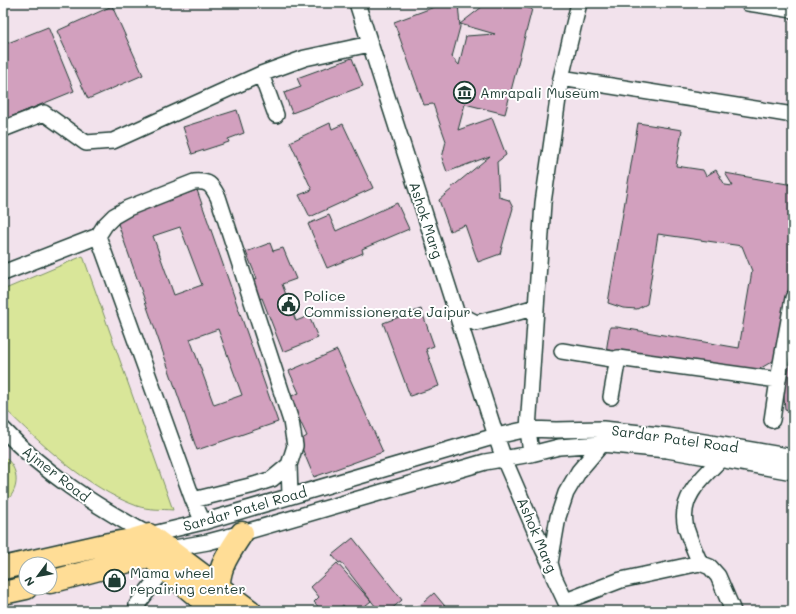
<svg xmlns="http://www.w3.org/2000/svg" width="796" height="614" font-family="Mali,sans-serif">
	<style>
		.green { fill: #d9e699; stroke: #7c9266 }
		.building { fill: #d2a0be; stroke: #1f3d34; fill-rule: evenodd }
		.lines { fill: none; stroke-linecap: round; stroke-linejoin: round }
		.minor-casing { stroke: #1f3d34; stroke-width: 18 }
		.highway-casing { stroke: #1f3d34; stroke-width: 25 }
		.minor { stroke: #fff; stroke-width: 15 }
		.highway { stroke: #ffdd96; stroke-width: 22 }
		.labels { text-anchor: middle; stroke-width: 4; stroke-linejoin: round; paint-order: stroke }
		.poi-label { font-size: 14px; fill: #1f3d34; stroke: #fff; text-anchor: start }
		.street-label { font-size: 14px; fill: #1f3d34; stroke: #fff }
	</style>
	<rect width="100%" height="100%" fill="#f2e2ec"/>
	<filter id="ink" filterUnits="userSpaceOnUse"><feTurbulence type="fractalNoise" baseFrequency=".025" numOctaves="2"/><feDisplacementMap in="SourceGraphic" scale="8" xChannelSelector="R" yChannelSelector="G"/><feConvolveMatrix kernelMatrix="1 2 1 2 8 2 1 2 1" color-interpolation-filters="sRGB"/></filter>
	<g filter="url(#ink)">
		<path class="green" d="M83 256 173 510C162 509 148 510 137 506 87 488 41 444 3 407V290Z
			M3 456C20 467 21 492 3 503Z"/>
		<path class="building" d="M445 3H458L460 27 452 57 459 65 466 36 495 34 460 24 487 3H509L532 9 505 114 465 104 458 130 492 118 506 155 497 162 499 197 509 200 513 208 500 254 478 262 465 225 450 231 439 200 452 189 451 188 490 156 447 172 442 158 446 141 433 104 424 105 394 22Z
			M112 6 143 75 88 99 57 31Z
			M48 27 74 91 3 120V45Z
			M352 58 363 86 292 113 284 93 301 87 297 78Z
			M237 110 244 133 228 139 229 142 192 154 183 127Z
			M330 123 332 129 343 124 373 188 310 217 299 195 312 190 290 142Z
			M638 123 682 130 676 166 703 170 706 176 716 170 725 185 733 186 725 173 793 185V266L778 358 756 371 606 352 610 327H617L739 348 752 271 742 246 658 234 647 304 637 309 623 308 608 303Z
			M197 190 278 422 197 450 116 218ZM180 227 202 285 174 295 153 236ZM218 329 242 395 214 405 190 339Z
			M397 203 409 229 362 249 363 253 327 268 308 224 329 215 336 231Z
			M270 243 273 251 283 248 296 279 282 284 296 321 309 316 318 338 283 352 262 298 256 300 249 282 257 279 246 252Z
			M421 309 434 346 426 349 439 386 410 396 383 323Z
			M793 334V411L785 409 783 385Z
			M337 350 383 452 314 477 299 441 307 436 289 397 299 393 289 371Z
			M353 538 402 600 389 611H379L341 562 339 563 332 555Z
			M337 563 371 601 359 611H349L343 605 336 611H322L314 602 319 597 311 587Z
			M434 593 449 611H414Z"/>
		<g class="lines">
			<defs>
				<path id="minor" d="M357 3 496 436 504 459 543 549 550 563 554 577 570 611
					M748 3 793 10
					M261 74 276 115
					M561 78 793 115
					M3 129 44 113 86 143 113 141 261 74 305 58 370 44
					M98 236 105 225 114 216 128 208 194 182C209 181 211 184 218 197L291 421 295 446 289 465 272 479 254 485 193 500
					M3 273 98 236 193 500 203 522
					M455 312 476 323 504 316 536 307
					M562 351 618 360
					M611 397 618 358 778 380 793 298
					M772 420 778 380
					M3 429C44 473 96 506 149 535L203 522 496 436 528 429 556 430 603 429 669 436 793 457
					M531 454 528 429 543 203 561 78 579 3
					M289 465 290 496
					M169 549 208 542 242 533 485 462 531 454 559 447 602 444 667 450 793 472
					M550 563 558 517 566 493 579 471 602 444
					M700 563C695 552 690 540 686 528 678 498 702 478 721 459
					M566 601 621 580 700 563 710 567 718 576 733 611
					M138 609 137 605 164 569"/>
				<path id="highway" d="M140 548 215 611
					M3 568 109 544 132 540 149 535 250 611
					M50 582 148 556 169 549
					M3 593 26 588
					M219 600C216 570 226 557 242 533"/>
			</defs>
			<use href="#minor" class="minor-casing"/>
			<use href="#highway" class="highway-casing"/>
			<use href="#minor" class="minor"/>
			<use href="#highway" class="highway"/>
		</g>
	</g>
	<defs>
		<symbol id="museum-ring" viewBox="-11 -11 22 22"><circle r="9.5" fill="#fff" stroke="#1f3d34" stroke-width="1.5"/><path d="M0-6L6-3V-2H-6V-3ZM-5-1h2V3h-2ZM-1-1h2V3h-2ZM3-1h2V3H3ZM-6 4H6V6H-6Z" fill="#1f3d34"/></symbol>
		<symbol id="civic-ring" viewBox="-11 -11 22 22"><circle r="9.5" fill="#fff" stroke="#1f3d34" stroke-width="1.5"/><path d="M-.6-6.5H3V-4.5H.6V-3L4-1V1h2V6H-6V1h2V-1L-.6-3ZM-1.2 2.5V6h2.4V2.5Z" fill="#1f3d34"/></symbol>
		<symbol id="shop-ring" viewBox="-11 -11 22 22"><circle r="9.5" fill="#fff" stroke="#1f3d34" stroke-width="1.5"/><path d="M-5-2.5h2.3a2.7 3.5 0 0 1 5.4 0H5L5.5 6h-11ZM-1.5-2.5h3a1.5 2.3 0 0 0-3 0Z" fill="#1f3d34"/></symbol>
	</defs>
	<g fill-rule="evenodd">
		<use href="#museum-ring" x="452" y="80" width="25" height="25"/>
		<use href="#civic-ring" x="276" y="292" width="25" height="25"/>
		<use href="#shop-ring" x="102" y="568" width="25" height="25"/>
	</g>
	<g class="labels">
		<g class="poi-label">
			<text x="480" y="98">Amrapali Museum</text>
			<text x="304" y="301">Police<tspan x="304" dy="16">Commissionerate Jaipur</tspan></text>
			<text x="130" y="578">Mama wheel<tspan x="130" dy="16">repairing center</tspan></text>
		</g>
		<g class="street-label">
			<text transform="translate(426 220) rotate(72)" y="5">Ashok Marg</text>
			<text transform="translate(675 439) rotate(8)" y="5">Sardar Patel Road</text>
			<text transform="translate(56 474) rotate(38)" y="5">Ajmer Road</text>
			<text transform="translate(245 509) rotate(-16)" y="5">Sardar Patel Road</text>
			<text transform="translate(537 535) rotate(67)" y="5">Ashok Marg</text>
		</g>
	</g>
	<rect width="796" height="614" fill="none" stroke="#fff" stroke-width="16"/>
	<rect x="8" y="8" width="780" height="598" fill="none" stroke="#1f3d34" stroke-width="1.5" filter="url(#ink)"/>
	<g transform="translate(38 576) rotate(238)"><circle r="19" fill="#ffffff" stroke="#a5b1ae"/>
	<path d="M0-3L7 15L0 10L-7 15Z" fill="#1f3d34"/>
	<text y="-6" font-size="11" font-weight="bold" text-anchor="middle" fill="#1f3d34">N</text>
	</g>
</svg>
